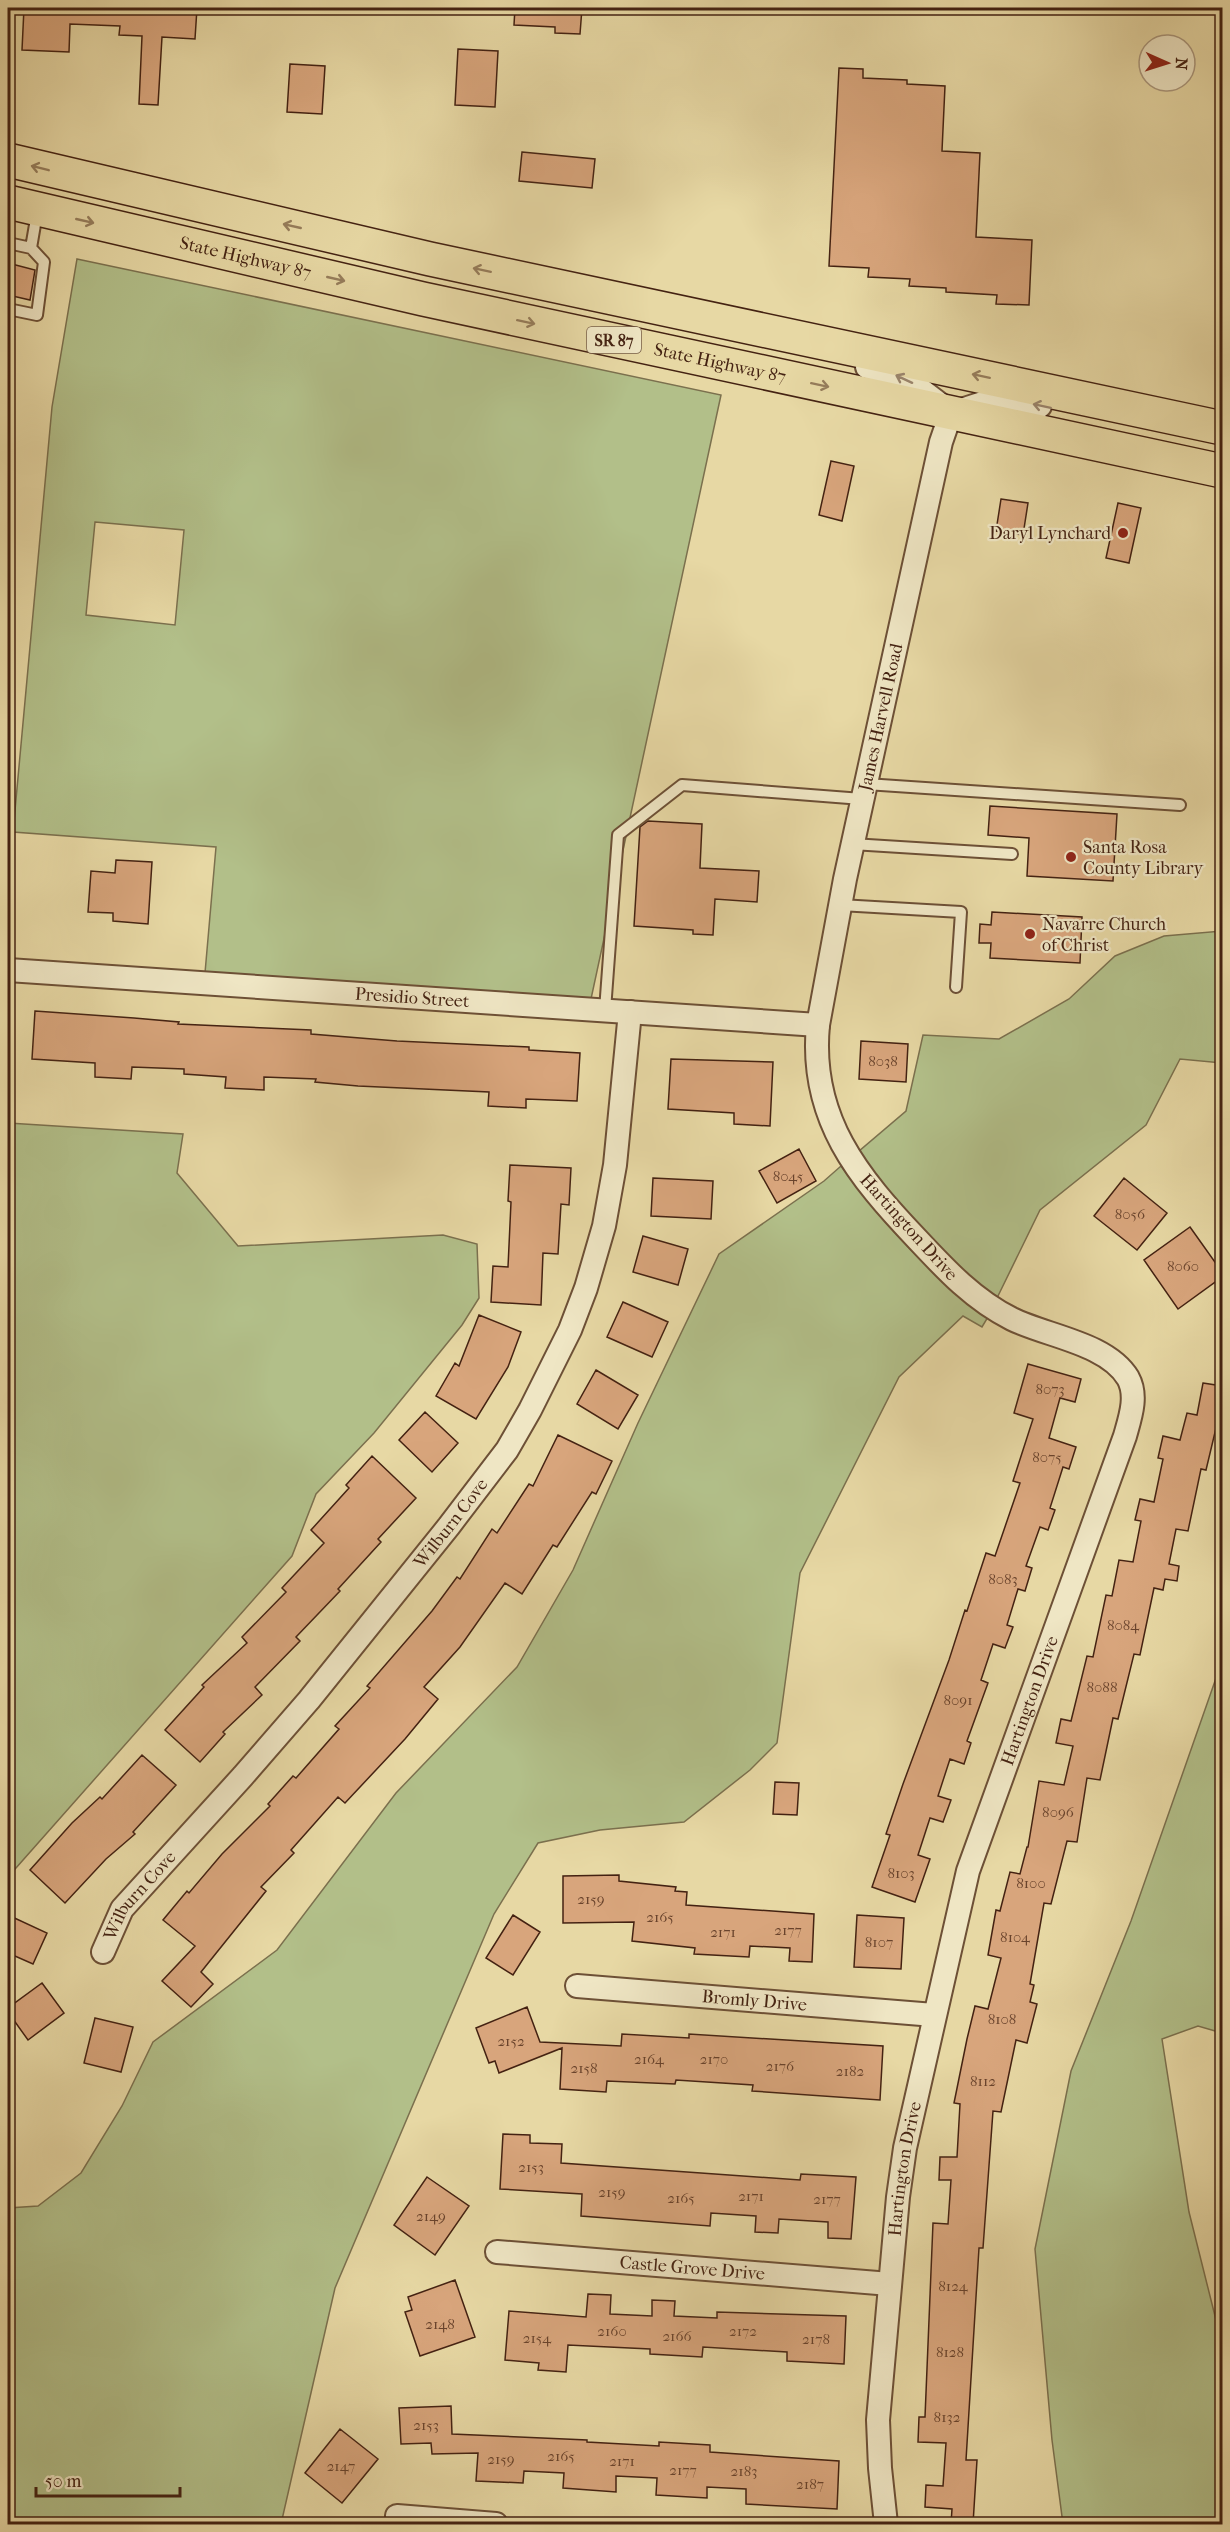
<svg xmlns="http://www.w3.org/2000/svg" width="1230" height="2532" font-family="'IM FELL French Canon',serif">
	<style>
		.green { fill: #b2bf89; stroke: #7b704e; stroke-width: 1.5; fill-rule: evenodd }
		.building { fill: #d8a57c; stroke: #442212; stroke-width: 1.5 }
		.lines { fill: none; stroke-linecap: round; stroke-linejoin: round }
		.service-casing { stroke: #6d5036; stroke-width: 14 }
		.minor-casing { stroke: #6d5036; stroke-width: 26 }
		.trunk-casing { stroke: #442212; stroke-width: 36 }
		.service { stroke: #efe6c4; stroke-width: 10 }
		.minor { stroke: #efe6c4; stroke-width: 22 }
		.trunk { stroke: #e7d8a4; stroke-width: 33 }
		.oneway { stroke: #967d5b }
		.oneway2 { stroke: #9a846b }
		.poi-dot { fill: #8f2418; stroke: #efe6c4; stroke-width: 2 }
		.labels { text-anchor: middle; stroke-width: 4.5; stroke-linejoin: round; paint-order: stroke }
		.number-label { font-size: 15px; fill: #69432c }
		.shield { fill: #efe6c4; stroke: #775d47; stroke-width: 1.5 }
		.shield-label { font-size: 16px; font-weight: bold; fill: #442212 }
		.street-label { font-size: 18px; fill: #442212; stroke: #efe6c4 }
		.poi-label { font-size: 18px; fill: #442212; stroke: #efe6c4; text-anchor: start }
	</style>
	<rect width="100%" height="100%" fill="#e7d8a4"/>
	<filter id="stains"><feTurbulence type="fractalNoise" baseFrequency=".00333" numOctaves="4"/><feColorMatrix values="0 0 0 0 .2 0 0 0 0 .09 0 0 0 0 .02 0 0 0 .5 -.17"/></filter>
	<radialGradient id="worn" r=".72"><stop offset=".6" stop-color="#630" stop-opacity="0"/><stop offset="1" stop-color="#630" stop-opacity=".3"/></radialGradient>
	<path class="green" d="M77 259 721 395 591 999 205 973 216 847 13 832 52 407ZM95 522 184 530 175 625 86 615Z
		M1222 931V1063L1180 1059 1146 1125 1040 1210 997 1298C943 1260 895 1206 858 1152L906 1111 923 1035 999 1039 1069 999 1115 956 1164 936Z
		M8 1123 183 1134 177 1173 238 1246 443 1235 477 1244 479 1298 462 1325 374 1433 316 1494 292 1556 8 1877Z
		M841 1166C882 1222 931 1277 988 1317L982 1327 963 1316 899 1377 800 1573 777 1743 750 1770 684 1822 600 1830 538 1843 494 1914 335 2288 281 2524H8V2208L38 2206 81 2173 122 2106 153 2042 277 1950 396 1793 517 1667 573 1570 638 1423 719 1254 824 1181Z
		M1222 1661V2033L1198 2026 1162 2039 1189 2212 1219 2332 1222 2340V2524H1063L1052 2440 1035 2249 1071 2071 1131 1921Z"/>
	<path class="building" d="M24 8H197L195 39 162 37 158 105 139 104 142 36 119 35 120 26 70 24 69 52 22 50Z
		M515 8H582L580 34 555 33V27L514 25Z
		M458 49 498 51 495 107 455 105Z
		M290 64 325 66 322 114 287 112Z
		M839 68 863 69V78L907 80V84L945 86 942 151 980 153 976 237 1032 240 1029 305 996 304 997 295 946 292V288L909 286 910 279 868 277 869 268 829 266Z
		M522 152 595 159 592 188 519 181Z
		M8 263 35 270 30 300 8 295Z
		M831 461 854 466 842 521 819 515Z
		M1001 499 1028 503 1023 535 996 531Z
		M1118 503 1141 508 1129 563 1106 558Z
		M990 806 1117 814 1113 881 1027 876 1029 838 988 835Z
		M648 821 702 824 700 868 759 871 757 902 715 899 713 935 693 934V930L634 926 640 827Z
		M116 860 152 862 148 924 113 921V913L88 912 91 871 115 873Z
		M992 912 1082 917 1080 963 990 958 991 943H979L980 924 991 925Z
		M35 1011 134 1018 179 1022 178 1024 311 1030V1034L397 1041 529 1047V1050L580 1053 577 1101 526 1099V1108L488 1106 489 1092 358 1086 315 1082 316 1079 264 1077V1090L225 1088 226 1077 184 1074V1069L132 1067 131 1079 95 1077V1063L32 1059Z
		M861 1041 908 1044 906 1082 859 1079Z
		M671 1059 773 1062 770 1126 734 1124V1113L668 1109Z
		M799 1149 816 1181 777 1203 759 1171Z
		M510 1165 571 1168 569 1205 561 1204 558 1254 543 1253 541 1305 491 1302 493 1266 508 1267 511 1202 508 1201Z
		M653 1178 713 1181 711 1219 651 1216Z
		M1124 1178 1167 1213 1137 1250 1094 1216Z
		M1190 1227 1222 1272V1277L1178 1309 1144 1260Z
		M643 1236 688 1249 678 1285 633 1272Z
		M623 1302 668 1322 652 1357 607 1337Z
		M479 1315 521 1332 508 1367 476 1419 436 1396 455 1363 459 1366Z
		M1028 1364 1081 1379 1075 1402 1060 1398 1049 1438 1076 1447 1069 1469 1063 1467 1050 1508 1055 1510 1048 1530 1040 1527 1026 1566 1032 1568 1025 1591 1018 1589 1007 1625 1013 1627 1005 1648 993 1644 981 1680 988 1683 967 1741 971 1743 964 1764 950 1759 938 1796 951 1800 943 1822 930 1818 918 1855 930 1859 915 1902 872 1887 890 1835 886 1834 903 1784 949 1660 965 1610 967 1611 986 1553 995 1556 1020 1483 1013 1481 1033 1419 1014 1413Z
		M596 1370 638 1395 618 1429 577 1404Z
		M1203 1383 1222 1386V1403L1206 1470 1201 1469 1188 1531 1176 1529 1169 1564 1179 1566 1177 1581 1165 1579 1163 1590 1154 1588 1140 1655 1134 1654 1118 1719 1113 1718 1100 1780 1087 1778 1077 1842 1067 1841 1051 1904 1044 1903 1030 1984 1034 1985 1030 2002 1037 2004 1027 2043 1016 2040 1001 2112 993 2111 983 2248H979L966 2460H977L973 2524H951L952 2509 925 2507 926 2485 943 2486 946 2443 918 2442 919 2417H925L933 2223 948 2224 951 2180H939L940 2157H957L960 2104 954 2103 967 2039 975 2006 988 2009 1001 1958 988 1955 996 1910 1000 1911 1010 1872 1020 1874 1027 1847H1028L1039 1781 1064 1785 1073 1746 1056 1743 1061 1719 1071 1721 1087 1656 1093 1657 1106 1595 1112 1596 1119 1560 1133 1562 1141 1521 1135 1520 1140 1499 1154 1502 1163 1459 1158 1458 1163 1436 1180 1440 1187 1413 1197 1415Z
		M425 1412 458 1443 432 1472 399 1440Z
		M558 1435 612 1461 596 1494 592 1492 557 1547 553 1545 522 1594 505 1583 460 1647 424 1687 438 1699 405 1739 345 1803 338 1797 291 1850 294 1853 261 1887 266 1891 201 1972 213 1984 191 2007 162 1981 195 1946 163 1920 187 1891 189 1893 222 1854 270 1806 268 1804 293 1776 296 1778 339 1729 335 1726 370 1688 367 1686 432 1611 457 1577 460 1579 492 1529 497 1533 529 1484 533 1486Z
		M372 1456 416 1498 378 1539 381 1542 338 1589 340 1591 296 1637 300 1641 255 1687 262 1695 223 1732 225 1734 200 1762 165 1730 204 1687 202 1685 247 1643 242 1637 286 1592 282 1588 324 1543 311 1530 349 1488 346 1485Z
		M142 1755 176 1785 133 1832 135 1834 106 1859 65 1903 30 1870 72 1823 100 1797 102 1799Z
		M775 1782 799 1783 797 1815 773 1814Z
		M619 1875V1881L676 1887 675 1891 687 1892 686 1905 814 1914 812 1962 789 1961 790 1948 750 1946 749 1957 694 1954 695 1948 632 1941 634 1922 563 1923V1876Z
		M8 1915 47 1933 33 1964 8 1953Z
		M513 1915 540 1932 513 1975 486 1958Z
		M857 1915 904 1918 901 1969 854 1967Z
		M42 1983 64 2013 28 2040 8 2012V2008Z
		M527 2007 540 2042 621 2046 622 2034 689 2038V2034L883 2046 880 2100 752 2091 753 2085 676 2080 675 2084 607 2081 606 2092 560 2089 562 2048 499 2073 495 2061 489 2063 476 2028Z
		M95 2018 133 2027 121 2072 84 2063Z
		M503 2134 530 2135V2143L562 2144 561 2163 800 2180 801 2174 856 2177 851 2239 828 2238V2222L779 2219 778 2233 755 2232 756 2216 711 2213 710 2226 581 2216 582 2194 500 2189Z
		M427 2177 469 2206 435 2255 394 2225Z
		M455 2280 475 2337 420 2356 405 2312 412 2310 408 2297Z
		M588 2294 611 2295 610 2314 652 2316V2300L675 2301 674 2316 717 2318V2312L846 2316 844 2364 787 2361V2352L703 2347 702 2357 650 2354V2349L568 2345 566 2372 538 2370 539 2363 505 2360 509 2311 586 2317Z
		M451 2406 452 2434 587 2440V2442L659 2446V2442L710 2445V2452L839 2461 837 2509 746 2504V2489L707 2487V2498L656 2495 657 2478 616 2476V2492L563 2488 564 2473 524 2471 523 2483 476 2481 478 2453 432 2454 431 2443 401 2444 399 2408Z
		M340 2429 378 2459 342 2503 305 2473Z"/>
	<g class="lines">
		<defs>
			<path id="service" d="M8 243 31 248
				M8 309 37 315 44 262 31 248 37 213
				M866 784 1180 805
				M852 844 1012 854
				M840 905 961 912 956 987
				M605 1010 618 835 682 785 862 799"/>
			<g id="minor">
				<path d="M867 367 907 379 945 408"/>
				<path d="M955 412 992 400 1016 399 1040 406"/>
				<path id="s1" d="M8 970 818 1025"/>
				<path id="s2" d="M103 1952 122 1909 243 1776 309 1700 449 1526 507 1450 530 1410 570 1330 586 1288 604 1226 615 1165 630 1012"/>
				<path id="s3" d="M577 1986 934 2015"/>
				<path id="s4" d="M497 2252 890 2284"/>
				<path d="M397 2516 496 2524"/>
				<path id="s5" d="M886 2524 880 2468 878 2420 898 2197 905 2148 968 1871 1125 1436C1130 1418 1138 1396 1128 1378 1107 1343 1046 1336 1012 1319 974 1300 946 1270 918 1240 858 1177 809 1118 818 1025L845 879 941 442 951 413"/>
			</g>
			<g id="trunk">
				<path d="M8 160 430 259 1222 428"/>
				<path id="s6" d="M8 202 423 299 1222 471"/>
			</g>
		</defs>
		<use href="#service" class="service-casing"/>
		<use href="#minor" class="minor-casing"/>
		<use href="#trunk" class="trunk-casing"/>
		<use href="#service" class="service"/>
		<use href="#minor" class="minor"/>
		<use href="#trunk" class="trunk"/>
	</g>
	<defs><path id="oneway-shaft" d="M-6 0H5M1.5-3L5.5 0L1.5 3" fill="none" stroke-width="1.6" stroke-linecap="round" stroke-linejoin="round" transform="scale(1.5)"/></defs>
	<g class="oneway">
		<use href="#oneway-shaft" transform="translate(40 168) rotate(-166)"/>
		<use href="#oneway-shaft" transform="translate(85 221) rotate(13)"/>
		<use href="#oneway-shaft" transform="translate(292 226) rotate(-167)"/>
		<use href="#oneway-shaft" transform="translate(482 270) rotate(-168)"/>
		<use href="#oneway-shaft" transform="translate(336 279) rotate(13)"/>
		<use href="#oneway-shaft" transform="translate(526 322) rotate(12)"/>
		<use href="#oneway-shaft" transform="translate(981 376) rotate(-168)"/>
		<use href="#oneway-shaft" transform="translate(820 385) rotate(12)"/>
	</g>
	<g class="oneway2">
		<use href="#oneway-shaft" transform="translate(904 379) rotate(-155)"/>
		<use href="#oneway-shaft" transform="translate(1042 406) rotate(-168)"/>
	</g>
	<g class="poi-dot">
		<circle cx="1123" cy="533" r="6"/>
		<circle cx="1071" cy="857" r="6"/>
		<circle cx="1030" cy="934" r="6"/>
	</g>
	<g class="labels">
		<g class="number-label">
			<text x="883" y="1066">8038</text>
			<text x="788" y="1181">8045</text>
			<text x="1130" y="1219">8056</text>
			<text x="1183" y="1271">8060</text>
			<text x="1050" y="1394">8073</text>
			<text x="1047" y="1462">8075</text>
			<text x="1003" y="1584">8083</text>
			<text x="1123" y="1630">8084</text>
			<text x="1102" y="1692">8088</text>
			<text x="958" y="1705">8091</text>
			<text x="1058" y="1817">8096</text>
			<text x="901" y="1878">8103</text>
			<text x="1031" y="1888">8100</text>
			<text x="591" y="1904">2159</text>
			<text x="660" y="1922">2165</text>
			<text x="788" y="1935">2177</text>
			<text x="723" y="1937">2171</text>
			<text x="1015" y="1942">8104</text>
			<text x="879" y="1947">8107</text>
			<text x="1002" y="2024">8108</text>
			<text x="511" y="2046">2152</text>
			<text x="649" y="2064">2164</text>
			<text x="714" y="2064">2170</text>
			<text x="780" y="2071">2176</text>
			<text x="584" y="2073">2158</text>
			<text x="850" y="2076">2182</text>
			<text x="983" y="2086">8112</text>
			<text x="531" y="2172">2153</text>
			<text x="612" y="2197">2159</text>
			<text x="751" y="2201">2171</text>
			<text x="681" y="2203">2165</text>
			<text x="827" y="2204">2177</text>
			<text x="431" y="2221">2149</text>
			<text x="953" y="2291">8124</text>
			<text x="440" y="2329">2148</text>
			<text x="612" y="2336">2160</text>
			<text x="743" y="2336">2172</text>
			<text x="677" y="2341">2166</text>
			<text x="537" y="2343">2154</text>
			<text x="816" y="2344">2178</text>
			<text x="950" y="2357">8128</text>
			<text x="947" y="2422">8132</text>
			<text x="426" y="2430">2153</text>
			<text x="561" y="2461">2165</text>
			<text x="501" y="2464">2159</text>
			<text x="622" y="2466">2171</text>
			<text x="341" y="2471">2147</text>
			<text x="683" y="2475">2177</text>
			<text x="744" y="2476">2183</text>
			<text x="810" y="2489">2187</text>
		</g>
		<rect class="shield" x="587" y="327" width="54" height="26" rx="4.5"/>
		<g class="shield-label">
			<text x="614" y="346">SR 87</text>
		</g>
		<g class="street-label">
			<text dy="6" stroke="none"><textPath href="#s6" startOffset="244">State Highway 87</textPath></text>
			<text dy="6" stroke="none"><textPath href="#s6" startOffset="730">State Highway 87</textPath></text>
			<text dy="6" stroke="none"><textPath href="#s5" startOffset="2000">James Harvell Road</textPath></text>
			<text dy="6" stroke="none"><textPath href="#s1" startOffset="405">Presidio Street</textPath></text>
			<text transform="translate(909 1227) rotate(48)" y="6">Hartington Drive</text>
			<text dy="6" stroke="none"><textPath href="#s2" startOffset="554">Wilburn Cove</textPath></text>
			<text dy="6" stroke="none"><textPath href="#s5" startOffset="843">Hartington Drive</textPath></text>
			<text dy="6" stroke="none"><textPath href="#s2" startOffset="68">Wilburn Cove</textPath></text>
			<text dy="6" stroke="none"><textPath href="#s3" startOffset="178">Bromly Drive</textPath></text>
			<text dy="6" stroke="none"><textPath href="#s5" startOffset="357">Hartington Drive</textPath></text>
			<text dy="6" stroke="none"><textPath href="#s4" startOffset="196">Castle Grove Drive</textPath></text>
		</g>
		<g class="poi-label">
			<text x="1111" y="539" text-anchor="end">Daryl Lynchard</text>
			<text x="1083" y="853">Santa Rosa<tspan x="1083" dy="21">County Library</tspan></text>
			<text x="1042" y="930">Navarre Church<tspan x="1042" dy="21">of Christ</tspan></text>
		</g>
	</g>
	<rect width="1230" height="2532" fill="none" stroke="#e7d8a4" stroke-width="30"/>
	<rect x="9" y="9" width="1212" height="2514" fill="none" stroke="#442212" stroke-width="3"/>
	<rect x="15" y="15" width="1200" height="2502" fill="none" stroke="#442212" stroke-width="1.5"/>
	<g transform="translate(1167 63) rotate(93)"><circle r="28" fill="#efe6c4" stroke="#ab987d" stroke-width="1.5"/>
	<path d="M0-4.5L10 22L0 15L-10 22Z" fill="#8f2418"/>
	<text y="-9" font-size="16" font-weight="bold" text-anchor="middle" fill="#442212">N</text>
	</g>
	<path d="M36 2487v9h144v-9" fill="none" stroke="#442212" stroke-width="3"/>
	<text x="45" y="2487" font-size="18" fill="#442212" stroke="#efe6c4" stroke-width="4.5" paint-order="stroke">50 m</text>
	<rect width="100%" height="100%" filter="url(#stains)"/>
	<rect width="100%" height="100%" fill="url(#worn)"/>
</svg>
